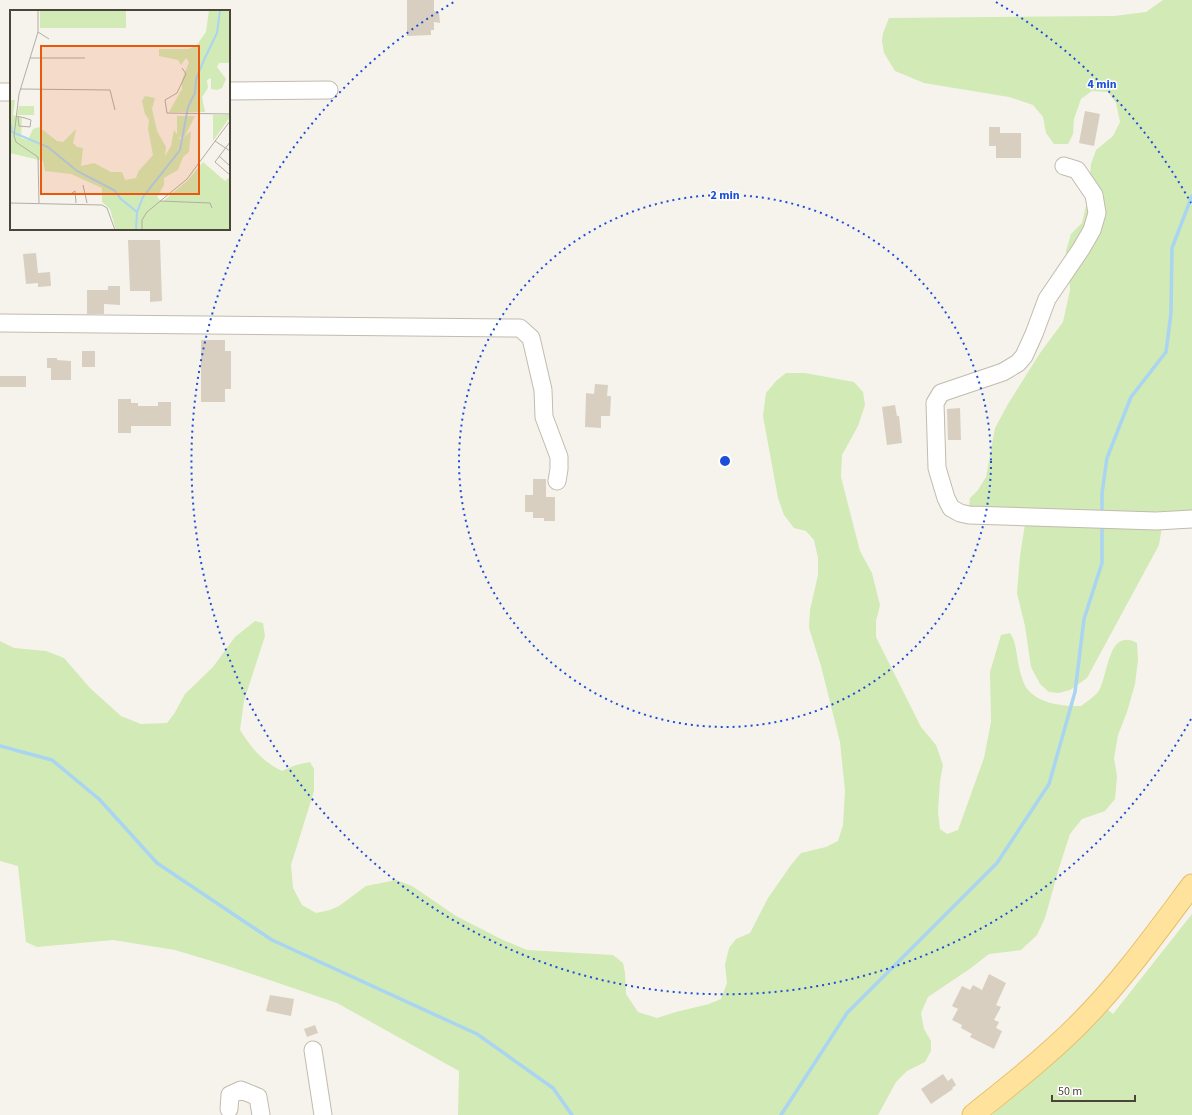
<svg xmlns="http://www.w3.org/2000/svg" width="1192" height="1115" font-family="'Source Sans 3',sans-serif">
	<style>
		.green { fill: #d2eab5 }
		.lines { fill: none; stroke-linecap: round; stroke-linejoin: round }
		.stream { stroke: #a9d4f2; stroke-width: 3.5 }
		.building { fill: #d8cfc1 }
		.minor-casing { stroke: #c2bbae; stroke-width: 19 }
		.major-casing { stroke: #e6c16a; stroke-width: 23 }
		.minor { stroke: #fff; stroke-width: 17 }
		.major { stroke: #ffe39c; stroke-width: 21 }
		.ring { fill: none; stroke: #1d4ed8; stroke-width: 2; stroke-dasharray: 2 4 }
		.inset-river { fill: none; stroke: #a9d4f2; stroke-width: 2 }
		.inset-road { fill: none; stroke: #b2ada4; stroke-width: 1 }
		.view { fill: #e8590c; fill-opacity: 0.15; stroke: #e8590c; stroke-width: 2 }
		.inset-edge { fill: none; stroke: #4b4439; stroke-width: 2 }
		.centre { fill: #1d4ed8; stroke: #fff; stroke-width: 2 }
		.ring-label { font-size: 12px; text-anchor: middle; font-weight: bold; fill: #1d4ed8; stroke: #fff; stroke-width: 3; stroke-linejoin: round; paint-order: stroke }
	</style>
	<rect width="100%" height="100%" fill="#f6f3ec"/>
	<path class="green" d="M1163 0H1192V511L1145 512 985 510 969 506 970 498 978 490 986 477 995 428 1008 404 1040 353 1063 322 1070 290 1069 272 1066 251 1071 234 1082 223 1088 197 1091 164 1096 150 1113 136 1120 122 1116 103 1108 92 1092 91 1081 99 1074 119 1073 134 1068 144H1054L1046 133 1043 117 1033 105 1009 97 924 83 895 71 884 53 882 41 883 33 889 18 1114 16 1146 12Z
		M786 373H805L854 382 863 392 865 405 858 426 842 455 841 477 860 551 872 573 880 605 876 621V637L921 727 936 745 943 765 940 781 938 812 940 829 947 834 958 830 984 758 991 722 990 672 1001 635 1010 633C1016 642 1016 651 1018 662 1020 672 1023 687 1031 693 1045 705 1064 706 1081 706 1086 702 1094 697 1098 692 1108 679 1107 626 1137 643L1138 660 1135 684 1127 712 1118 735 1114 758 1117 776 1115 799 1105 811 1082 819 1070 834 1059 868 1045 918 1037 935 1021 950 989 954 971 968 928 997 921 1013 924 1029 931 1041V1051L925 1062 907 1071 896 1082 878 1115H458L459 1071 337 1003 228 966 175 950 113 940 37 947 26 942 18 866 0 861V641L14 648 46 651 64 658 90 688 121 716 141 724 167 723 174 714 185 694 213 667 235 637 255 621 263 623 265 636 244 701 240 730C252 749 262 761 282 771L296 765 310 762 314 769V791L291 865 293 888 302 905 316 913 330 910 339 906 366 886 396 880 412 886 456 916 503 940 527 950 613 955 623 963 625 973 626 994 638 1012 657 1018 676 1012 709 1004 721 999 727 983 725 965 729 948 736 939 750 933 768 898 791 865 801 853 826 847 838 841 843 825 845 791 840 742 821 666 809 628 810 610 818 575V558L814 540 806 531 794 528 784 515 778 498 763 416 766 393 776 381Z
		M1025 524 1162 527 1159 545 1087 678 1070 690 1059 693 1049 692 1040 684 1031 667 1025 626 1017 593 1020 556Z
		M1192 914V1115H992L1056 1061 1108 1010 1113 1014Z"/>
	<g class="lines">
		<path class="stream" d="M1102 514V493L1107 458 1131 397 1166 352 1171 313 1172 248 1192 196
			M0 746 52 760 99 799 157 863 272 940 477 1034 553 1088 572 1115
			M781 1115 847 1013 997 863 1049 784 1075 692 1084 619 1102 563V524"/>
	</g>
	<path class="building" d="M407 0H434V11L439 12 440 23 434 22V30H431V35L407 36Z
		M1085 111 1100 114 1094 146 1079 143Z
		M989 127H1000V133H1021V158H996V146H989Z
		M128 240H160L162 301 150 302V291H130Z
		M36 253 38 273 50 272 51 286 38 287V283L26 284 23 254Z
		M108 286H120V305L104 304V314H87V290H108Z
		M201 340H225V351H231V389H225V402H201Z
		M82 351H95V367H82Z
		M47 358H57V360L71 361V380H51V368H47Z
		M0 376H26V387H0Z
		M595 384 608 385 607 396H611L610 416H601V428L585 427 586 393 594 394Z
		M118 399H131V403H138V406H158V402H171V426H131V433H118Z
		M895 405 897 416H899L902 443 887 445 882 407Z
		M960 408 961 440H948L947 409Z
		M533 479H546V497H555V521H544V518H533V512H525V495H533Z
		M989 974 1006 983 996 1005 1001 1007 994 1020 999 1022 996 1028 1002 1031 994 1049 970 1037 972 1034 961 1028 962 1025 952 1020 958 1009 952 1006 962 986 970 990 973 985 982 990Z
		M270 995 294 999 291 1016 266 1011Z
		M315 1025 318 1033 307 1037 304 1029Z
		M943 1074 948 1081 952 1078 956 1085 952 1088 953 1089 931 1104 921 1089Z"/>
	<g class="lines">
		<defs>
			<path id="minor" d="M229 91 329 90
				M0 92H11
				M1064 166 1077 170 1094 195 1097 213 1092 230 1081 249 1047 299 1034 334 1024 356 1018 363 1003 372 941 393 935 403 937 468 946 498 951 508 960 513 969 515 1156 521 1192 519
				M0 323 520 328 531 338 543 390 544 417 559 457V469L557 481
				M313 1050 323 1115
				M229 1109 230 1095 241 1090 258 1097 261 1115"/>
			<path id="major" d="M973 1115C1009 1086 1046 1057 1079 1024 1121 982 1156 933 1192 885"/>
		</defs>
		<use href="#minor" class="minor-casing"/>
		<use href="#major" class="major-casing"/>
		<use href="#minor" class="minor"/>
		<use href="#major" class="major"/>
	</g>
	<g class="ring">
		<circle cx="725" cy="461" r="266"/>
		<path d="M1191 719A533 533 0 1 1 454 2M996 2A533 533 0 0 1 1191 203"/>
	</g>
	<g transform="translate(10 10)">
		<rect width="220" height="220" fill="#f6f3ec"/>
		<path d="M30 0H116V18H30ZM199 0H220V53H209L207 57 216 69 212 78 207 80 201 79V68L197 70 198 78 192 87 195 102H159L172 79V70L179 52 176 48 171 55 168 50 149 46V39H178L186 36 196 22ZM135 86 145 88 142 99 147 121 156 137 155 146 161 136 164 120 171 130 181 121 179 142 173 147 168 160 154 168V175L147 187 152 192 178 170 193 152 215 171 220 167V220H106L100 199 92 192V178L61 164 35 161 33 151 0 143V90H5L3 105 12 108 11 128 18 130 23 119 29 117 47 131 53 132 66 119 63 133 67 137 73 138 71 156 84 153 101 162H112L115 170 126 168 128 162 143 145 138 119 139 110 135 104 132 91ZM9 96H24V105H7ZM203 105H220V107L203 131ZM167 106H185L175 126 171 128 167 125Z" fill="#d2eab5"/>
		<path class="inset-river" d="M0 112 2 122 38 137 67 161 104 180 111 189 127 202M126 220 127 202 133 187 170 140 178 97 185 83 186 69 194 50 207 23 210 0"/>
		<path class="inset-road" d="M28 0V22L9 84 4 126 6 132 28 147 29 193M28 22 39 29M20 48H75M172 58 176 64 167 83 155 90 157 103 220 104M10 79 100 80 105 100M6 106 15 108 21 110 20 117 9 116 8 107M205 131 220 141M220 132 205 152 220 165M209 146 220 156M73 175 77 193M62 183 65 181 66 193M150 191 200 193 202 198M0 193 92 195 97 198 105 220M132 220V210L137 202 177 169 220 111"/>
		<path class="view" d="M31 36H189V184H31Z"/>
		<rect width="220" height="220" class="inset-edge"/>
	</g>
	<circle cx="725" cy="461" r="6" class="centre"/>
	<g class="ring-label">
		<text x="1102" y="88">4 min</text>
		<text x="725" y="199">2 min</text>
	</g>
	<path d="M1052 1095v6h83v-6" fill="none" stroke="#4b4439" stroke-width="2"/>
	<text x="1058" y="1095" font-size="12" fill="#4b4439" stroke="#ffffff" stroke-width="3" paint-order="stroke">50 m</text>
</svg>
